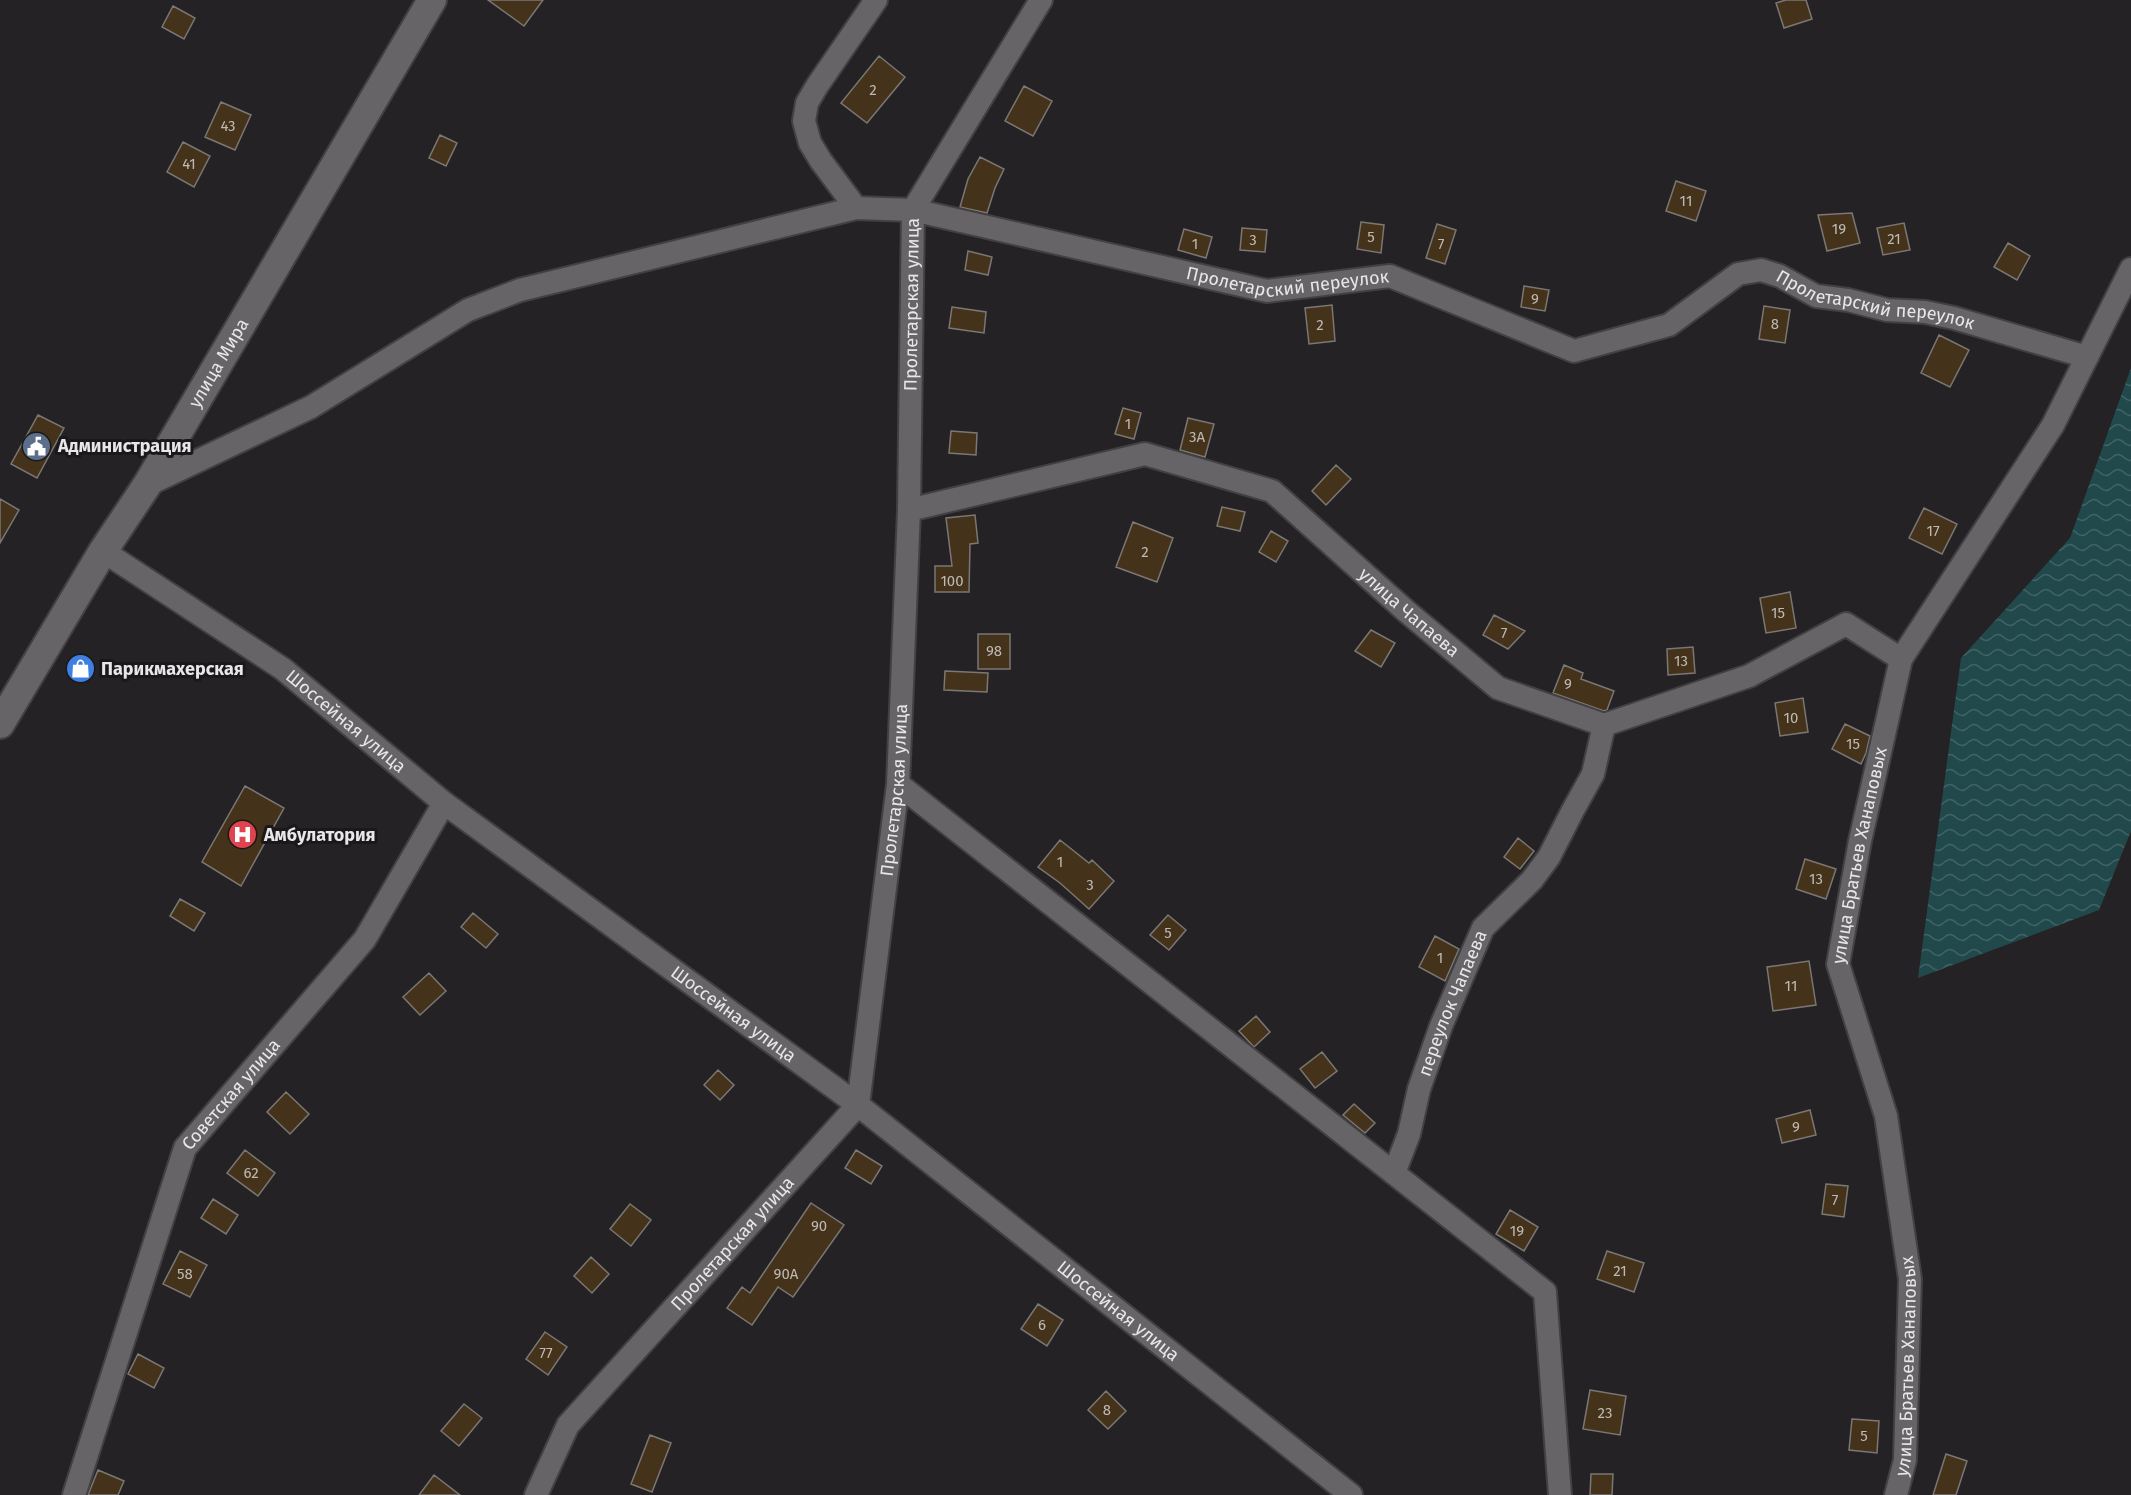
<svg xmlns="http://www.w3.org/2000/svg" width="2131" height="1495" font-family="'Fira Sans',sans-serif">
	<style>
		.water { fill: url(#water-waves) }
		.building { fill: #44331a; stroke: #7a7774; stroke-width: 1.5 }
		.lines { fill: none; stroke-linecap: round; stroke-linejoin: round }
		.minor-casing { stroke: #424042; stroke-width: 26 }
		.tertiary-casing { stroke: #424042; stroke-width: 32 }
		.minor { stroke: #666467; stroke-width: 22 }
		.tertiary { stroke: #666467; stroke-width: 28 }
		.labels { text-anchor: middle; stroke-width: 6; stroke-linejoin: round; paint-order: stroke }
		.number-label { font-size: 15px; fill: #bfb9b4 }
		.street-label { font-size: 18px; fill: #e8e6e8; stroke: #1b181b }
		.poi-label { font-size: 18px; font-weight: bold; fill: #e8e6e8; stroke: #1b181b; text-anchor: start }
	</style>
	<defs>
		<pattern id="water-waves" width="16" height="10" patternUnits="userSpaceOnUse" patternTransform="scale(1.5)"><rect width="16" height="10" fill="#21494b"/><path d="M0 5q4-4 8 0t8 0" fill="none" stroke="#416365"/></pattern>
	</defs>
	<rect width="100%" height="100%" fill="#242225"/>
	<path class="water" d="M2131 368V831L2099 910 1918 978 1961 658 2070 538Z"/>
	<path class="building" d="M488 0H543L524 26Z
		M1786 0H1806L1812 19 1784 28 1776 3Z
		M173 6 195 18 184 39 162 27Z
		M879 56 905 77 867 123 841 103Z
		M1024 86 1052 101 1033 136 1005 121Z
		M221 102 251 115 235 150 205 137Z
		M440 135 457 143 446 166 429 158Z
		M183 142 210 156 194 187 167 172Z
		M980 157 1004 169 995 188 987 213 960 207 968 179Z
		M1676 181 1706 191 1696 221 1666 211Z
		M1852 213 1860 243 1827 251 1818 215Z
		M1361 222 1384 225 1381 253 1357 249Z
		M1904 223 1910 250 1883 255 1877 228Z
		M1437 224 1456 230 1445 264 1426 258Z
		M1242 228 1267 230 1265 252 1240 250Z
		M1184 229 1212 237 1206 258 1178 250Z
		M2008 243 2030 256 2017 280 1994 267Z
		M968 251 992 257 988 275 965 270Z
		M1524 286 1549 290 1545 311 1521 307Z
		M1332 305 1335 341 1309 344 1305 308Z
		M1764 306 1790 310 1785 343 1759 339Z
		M952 307 986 312 984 333 949 328Z
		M1939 335 1969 350 1950 387 1921 373Z
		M1123 408 1141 413 1134 439 1115 434Z
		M38 415 64 428 37 478 11 464Z
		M1188 418 1214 424 1205 457 1180 450Z
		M951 431 977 433 976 455 949 453Z
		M1336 465 1351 479 1326 505 1312 491Z
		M0 499 19 510 0 543Z
		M1222 507 1245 512 1240 531 1217 526Z
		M1924 508 1957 524 1942 554 1909 538Z
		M975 515 978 543 970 544 969 592H935V566H952L946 518Z
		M1133 522 1173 538 1157 582 1116 567Z
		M1271 531 1288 541 1276 562 1259 552Z
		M1790 592 1796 628 1766 633 1760 598Z
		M1494 615 1525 631 1508 649 1483 635Z
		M1371 630 1395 643 1381 667 1355 651Z
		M978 634H1010V669H978Z
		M1693 647 1695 673 1668 675 1667 649Z
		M1564 665 1583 673 1581 679 1614 691 1607 710 1604 711 1553 693Z
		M945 671 988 673 987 692 944 690Z
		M1803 698 1808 732 1780 736 1775 703Z
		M1845 724 1870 736 1866 753 1861 764 1832 749Z
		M245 786 284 808 241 886 202 862Z
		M1518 838 1534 851 1520 869 1504 857Z
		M1060 840 1089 863 1092 860 1114 881 1089 909 1060 883 1038 867Z
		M1805 859 1836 869 1826 899 1796 889Z
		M180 899 205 913 194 931 170 916Z
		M473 913 498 934 486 948 461 927Z
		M1168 915 1186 930 1169 950 1150 935Z
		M1435 936 1459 949 1445 981 1419 967Z
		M1809 961 1816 1005 1773 1011 1767 967Z
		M429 973 446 991 420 1015 403 997Z
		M1256 1016 1270 1032 1254 1047 1239 1031Z
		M1322 1052 1337 1071 1315 1088 1300 1069Z
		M718 1070 734 1085 720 1100 704 1085Z
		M286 1092 309 1114 290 1134 267 1112Z
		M1354 1104 1375 1123 1365 1133 1343 1115Z
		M1810 1110 1816 1135 1782 1143 1776 1119Z
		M245 1150 275 1173 258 1196 227 1173Z
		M856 1150 882 1166 871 1184 845 1168Z
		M1826 1184 1848 1186 1844 1217 1822 1214Z
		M213 1199 238 1215 226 1234 201 1218Z
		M811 1203 844 1225 793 1297 778 1287 752 1325 727 1308 742 1287 750 1293Z
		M630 1204 651 1220 631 1246 610 1229Z
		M1510 1210 1538 1227 1524 1251 1496 1234Z
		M180 1251 207 1265 190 1297 163 1284Z
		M1607 1251 1644 1263 1634 1292 1597 1279Z
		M591 1257 609 1274 592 1293 574 1276Z
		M1038 1304 1063 1320 1047 1346 1021 1329Z
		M545 1332 567 1347 548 1375 526 1359Z
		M138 1354 164 1368 154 1388 128 1374Z
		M1590 1390 1626 1396 1620 1435 1583 1429Z
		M1106 1391 1126 1411 1108 1429 1088 1410Z
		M464 1404 482 1418 459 1446 441 1431Z
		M1852 1419 1879 1421 1877 1453 1849 1450Z
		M650 1435 671 1443 652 1492 631 1484Z
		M1946 1454 1967 1461 1956 1495H1933Z
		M98 1470 124 1481 118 1495H88Z
		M1591 1474H1613L1612 1495H1590Z
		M434 1475 460 1495H419Z"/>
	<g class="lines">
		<defs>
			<g id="minor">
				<path d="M856 208 821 161 810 143 804 121 807 103 817 86 876 0"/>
				<path id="s1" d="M147 485 311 407 468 310 520 290 856 208 913 210 1267 291 1390 276 1574 351 1669 325 1738 274 1761 270 1780 276 1816 296 1848 300 1887 310 1925 312 1954 318 2087 357"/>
				<path id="s2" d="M909 510 1145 454 1272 491 1406 611 1498 688 1604 725 1749 676 1846 624 1901 659"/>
				<path id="s3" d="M103 551 283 669 444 803 858 1105 1351 1495"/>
				<path d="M898 784 1545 1292 1560 1495"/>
				<path id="s4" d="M1394 1173 1409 1134 1419 1089 1441 1026 1483 928 1532 880 1549 857 1572 812 1593 774 1604 725"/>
				<path id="s5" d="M74 1495 185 1148 365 939 444 803"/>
				<path id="s6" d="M536 1495 568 1425 858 1105 898 784 909 510 913 210 1041 0"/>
				<path id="s7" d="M1896 1495 1905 1460 1910 1279 1886 1116 1838 964 1860 841 1901 659 2053 425 2131 269"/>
			</g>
			<g id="tertiary">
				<path id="s8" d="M0 724 103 551 147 485 432 0"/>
			</g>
		</defs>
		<use href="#minor" class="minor-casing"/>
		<use href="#tertiary" class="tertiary-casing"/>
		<use href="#minor" class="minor"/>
		<use href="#tertiary" class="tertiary"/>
	</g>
	<defs>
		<symbol id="civic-disc" viewBox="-11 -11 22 22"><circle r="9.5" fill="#5c6f8a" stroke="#1b181b"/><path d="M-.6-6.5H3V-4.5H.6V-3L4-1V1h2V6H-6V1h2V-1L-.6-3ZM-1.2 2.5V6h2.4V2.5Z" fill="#fff"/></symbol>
		<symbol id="shop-disc" viewBox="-11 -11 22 22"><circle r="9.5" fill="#3f7fe0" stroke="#1b181b"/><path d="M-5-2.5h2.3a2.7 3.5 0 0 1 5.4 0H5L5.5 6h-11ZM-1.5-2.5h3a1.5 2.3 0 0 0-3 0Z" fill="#fff"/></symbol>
		<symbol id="hospital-disc" viewBox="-11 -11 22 22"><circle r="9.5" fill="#e0444e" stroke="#1b181b"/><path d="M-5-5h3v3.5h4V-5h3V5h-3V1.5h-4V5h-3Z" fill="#fff"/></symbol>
	</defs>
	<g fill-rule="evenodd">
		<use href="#civic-disc" x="20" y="430" width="33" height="33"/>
		<use href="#shop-disc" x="64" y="652" width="33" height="33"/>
		<use href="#hospital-disc" x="226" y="818" width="33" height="33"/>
	</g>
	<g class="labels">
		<g class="number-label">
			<text x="873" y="95">2</text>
			<text x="228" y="131">43</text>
			<text x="189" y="169">41</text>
			<text x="1686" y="206">11</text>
			<text x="1839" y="234">19</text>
			<text x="1371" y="242">5</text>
			<text x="1894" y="244">21</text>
			<text x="1253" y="245">3</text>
			<text x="1195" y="249">1</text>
			<text x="1441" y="249">7</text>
			<text x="1535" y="304">9</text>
			<text x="1775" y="329">8</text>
			<text x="1320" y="330">2</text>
			<text x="1128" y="429">1</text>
			<text x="1197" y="442">3А</text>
			<text x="1933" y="536">17</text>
			<text x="1145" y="557">2</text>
			<text x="952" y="586">100</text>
			<text x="1778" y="618">15</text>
			<text x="1504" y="638">7</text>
			<text x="994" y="656">98</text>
			<text x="1681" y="666">13</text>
			<text x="1568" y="689">9</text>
			<text x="1791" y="723">10</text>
			<text x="1853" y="749">15</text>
			<text x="1060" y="867">1</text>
			<text x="1816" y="884">13</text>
			<text x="1090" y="890">3</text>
			<text x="1168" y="938">5</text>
			<text x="1440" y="963">1</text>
			<text x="1791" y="991">11</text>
			<text x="1796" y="1132">9</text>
			<text x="251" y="1178">62</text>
			<text x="1835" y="1205">7</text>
			<text x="819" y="1231">90</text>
			<text x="1517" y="1236">19</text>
			<text x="1620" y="1276">21</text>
			<text x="185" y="1279">58</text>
			<text x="786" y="1279">90А</text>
			<text x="1042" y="1330">6</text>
			<text x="546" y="1358">77</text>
			<text x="1107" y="1415">8</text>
			<text x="1605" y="1418">23</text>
			<text x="1864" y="1441">5</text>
		</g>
		<g class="street-label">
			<text dy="6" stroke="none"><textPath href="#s1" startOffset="1208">Пролетарский переулок</textPath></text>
			<text dy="6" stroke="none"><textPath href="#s1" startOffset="1838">Пролетарский переулок</textPath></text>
			<text dy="6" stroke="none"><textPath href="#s6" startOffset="1312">Пролетарская улица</textPath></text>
			<text dy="6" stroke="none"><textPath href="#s8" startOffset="422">улица Мира</textPath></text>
			<text dy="6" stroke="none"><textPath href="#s2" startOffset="558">улица Чапаева</textPath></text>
			<text dy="6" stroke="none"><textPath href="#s3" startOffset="297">Шоссейная улица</textPath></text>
			<text dy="6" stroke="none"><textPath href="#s6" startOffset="826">Пролетарская улица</textPath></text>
			<text dy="6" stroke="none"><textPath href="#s7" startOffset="652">улица Братьев Ханаповых</textPath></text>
			<text dy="6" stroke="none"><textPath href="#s4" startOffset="180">переулок Чапаева</textPath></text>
			<text dy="6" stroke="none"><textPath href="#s3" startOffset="783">Шоссейная улица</textPath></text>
			<text dy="6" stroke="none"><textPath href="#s5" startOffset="435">Советская улица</textPath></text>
			<text dy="6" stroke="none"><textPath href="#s6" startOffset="322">Пролетарская улица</textPath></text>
			<text dy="6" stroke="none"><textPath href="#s3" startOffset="1269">Шоссейная улица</textPath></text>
			<text dy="6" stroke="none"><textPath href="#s7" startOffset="130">улица Братьев Ханаповых</textPath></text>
		</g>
		<g class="poi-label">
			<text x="58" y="452">Администрация</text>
			<text x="101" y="675">Парикмахерская</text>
			<text x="264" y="841">Амбулатория</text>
		</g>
	</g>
</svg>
